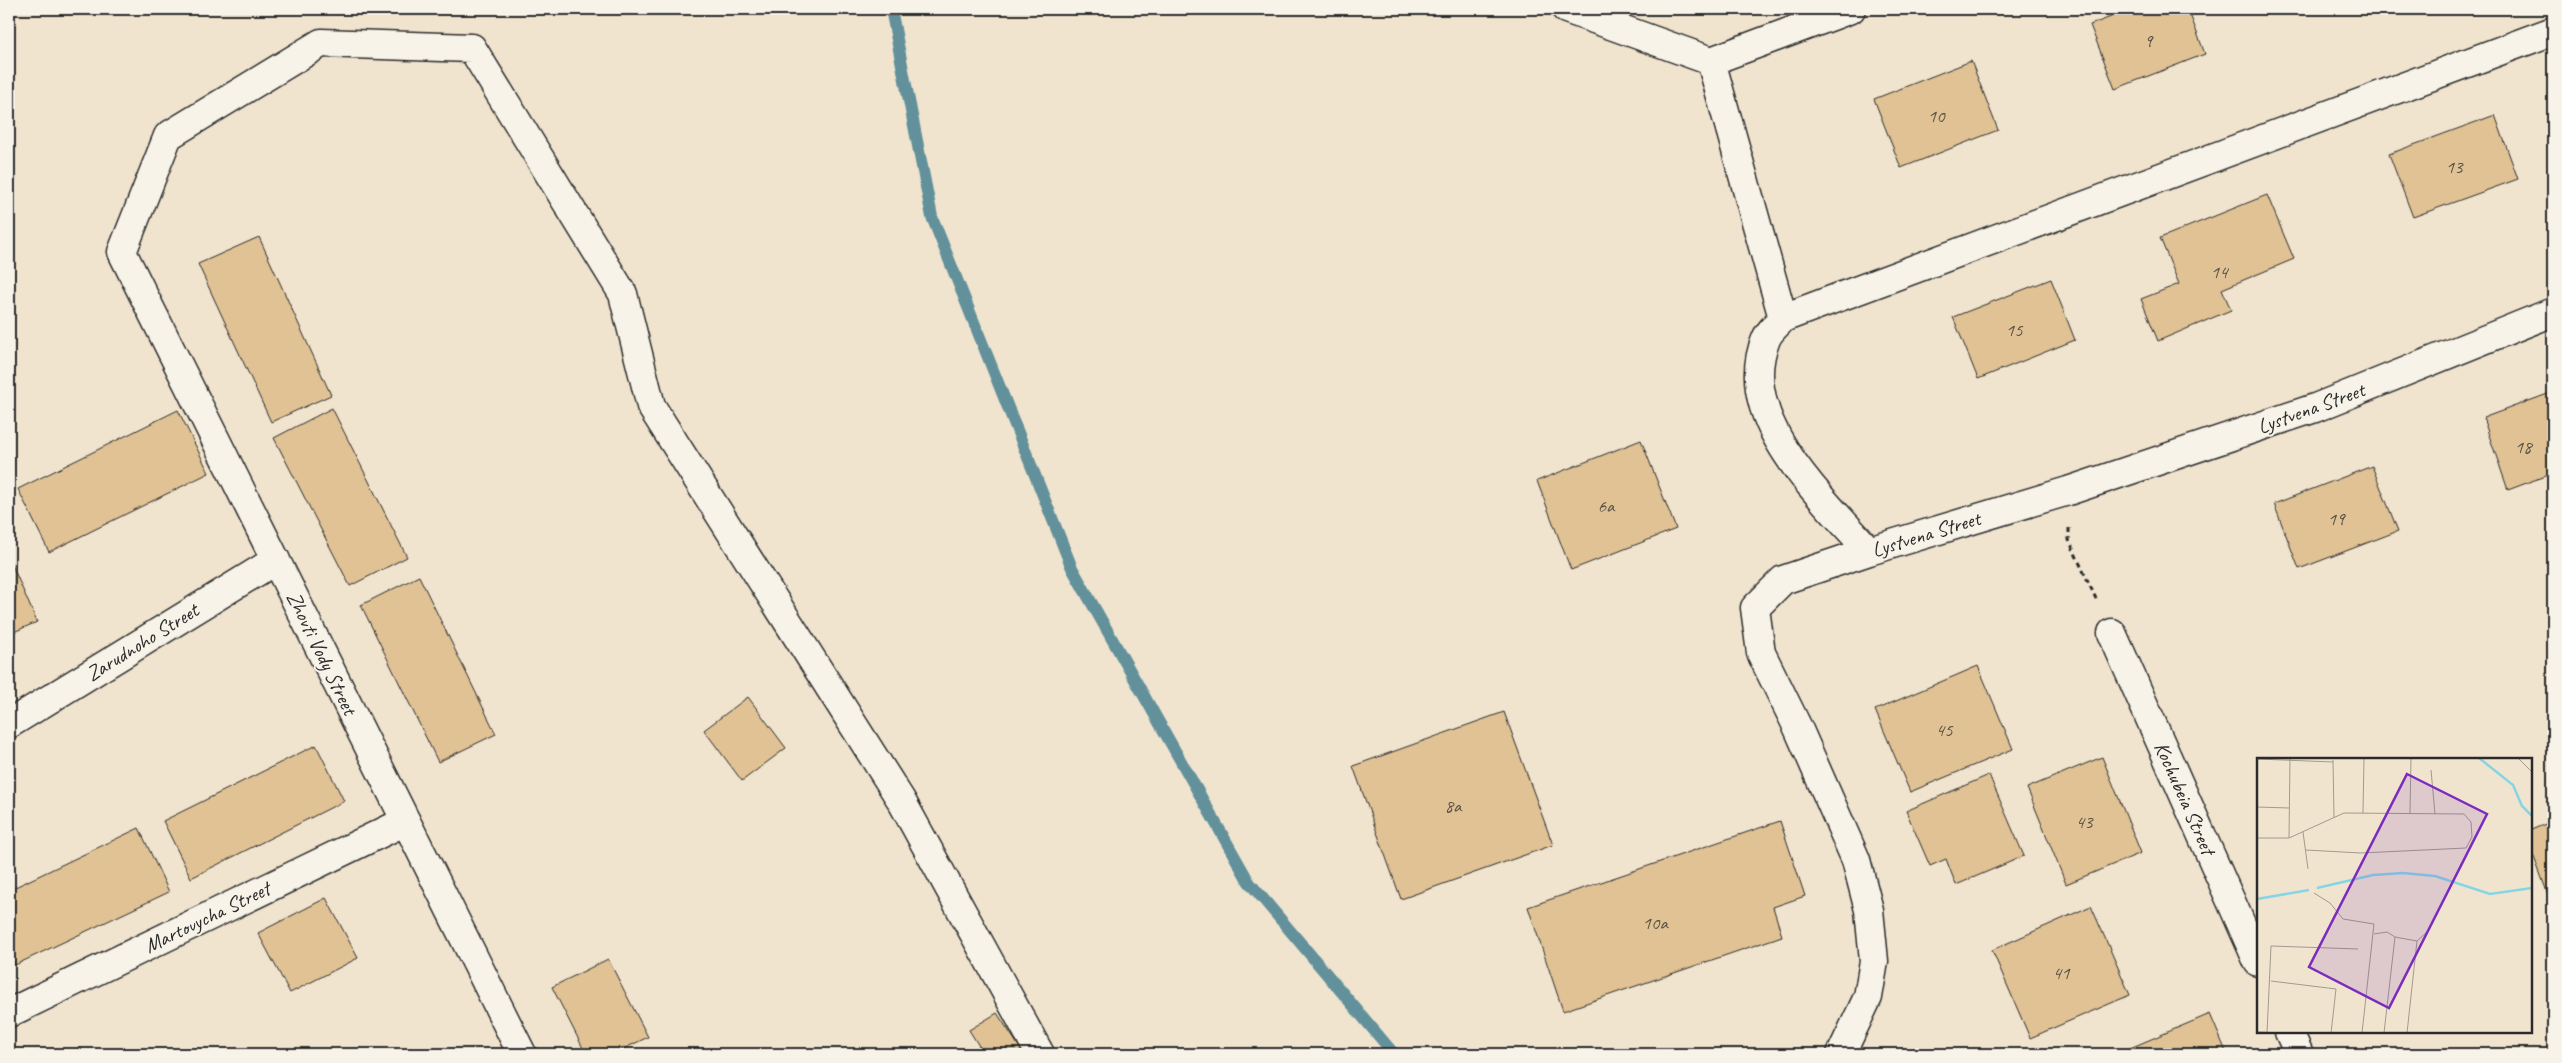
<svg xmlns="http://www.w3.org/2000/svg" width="2562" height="1063" font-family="Caveat,sans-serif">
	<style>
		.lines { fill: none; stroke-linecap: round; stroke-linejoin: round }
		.stream { stroke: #62919b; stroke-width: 12 }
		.building { fill: #e0c294; stroke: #2b2b2b }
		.minor-casing { stroke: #2b2b2b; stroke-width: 31 }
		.path { stroke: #2b2b2b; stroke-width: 3; stroke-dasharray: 5 4; stroke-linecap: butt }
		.minor { stroke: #f7f3e8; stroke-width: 28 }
		.labels { text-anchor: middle; stroke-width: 4; stroke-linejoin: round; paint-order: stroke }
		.number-label { font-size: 19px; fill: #585145 }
		.street-label { font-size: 21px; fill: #2b2b2b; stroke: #f7f3e8 }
		.inset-river { fill: none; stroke: #86d5e5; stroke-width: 2.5 }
		.inset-road { fill: none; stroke: #a19a8d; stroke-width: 1 }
		.view { fill: #7b2cbf; fill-opacity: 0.15; stroke: #7b2cbf; stroke-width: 2.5 }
		.inset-edge { fill: none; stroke: #2b2b2b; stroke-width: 2.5 }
	</style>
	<rect width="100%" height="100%" fill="#f0e4cf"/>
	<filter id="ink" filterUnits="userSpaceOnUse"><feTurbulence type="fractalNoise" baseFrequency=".02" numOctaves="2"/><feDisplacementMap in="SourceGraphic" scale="10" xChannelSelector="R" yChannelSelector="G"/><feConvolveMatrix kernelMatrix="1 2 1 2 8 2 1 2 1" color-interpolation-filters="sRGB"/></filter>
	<g filter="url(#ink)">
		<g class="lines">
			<path class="stream" d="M891 9 932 217 1072 568 1249 882 1394 1054"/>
		</g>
		<path class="building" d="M2132 9H2188L2205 54 2115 89 2090 25Z
			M1971 61 1998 130 1901 168 1874 99Z
			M2495 115 2518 179 2413 217 2389 154Z
			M2267 195 2294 259 2222 289 2231 310 2158 341 2141 299 2179 284 2160 238Z
			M259 237 331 395 271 422 198 264Z
			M2051 279 2075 340 1978 379 1953 317Z
			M2553 392V473L2508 490 2483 418Z
			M332 408 407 557 350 586 274 438Z
			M178 410 209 473 49 552 18 489Z
			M1641 440 1676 529 1571 570 1537 481Z
			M2372 466 2398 531 2299 569 2274 504Z
			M9 558 37 622 9 634Z
			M419 576 496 734 438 762 361 605Z
			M1978 666 2013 749 1910 792 1875 710Z
			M748 697 786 748 742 781 704 730Z
			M1504 712 1553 845 1401 899 1353 766Z
			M316 745 344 801 191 878 163 821Z
			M2102 757 2141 853 2066 884 2027 788Z
			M1989 775 2024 856 1956 885 1946 859 1930 866 1906 811Z
			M1780 821 1805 896 1773 907 1782 936 1563 1011 1528 907Z
			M2553 821V908L2531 849V830Z
			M139 828 169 892 15 965 9 951V890Z
			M326 898 358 958 290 993 258 933Z
			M2091 906 2130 995 2030 1038 1992 950Z
			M608 959 648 1037 613 1054H586L552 987Z
			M997 1013 1024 1054H984L969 1030Z
			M2210 1014 2227 1054H2116Z"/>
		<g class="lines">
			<defs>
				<path id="minor" d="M1566 9 1711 61 1783 318C1778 324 1769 331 1766 339 1733 418 1822 497 1869 551
					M1711 61 1851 9
					M1783 318 2553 31
					M2112 633 2258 962
					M9 724 276 560
					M9 1013 406 821
					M2289 1032 2299 1054
					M522 1054 122 252 168 136 321 43 472 48 623 294 651 406 901 800 1040 1054
					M1841 1054 1868 997 1874 961 1869 910 1856 860 1798 728 1761 653 1755 608 1783 580 1869 551 2068 491 2315 408 2553 312"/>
			</defs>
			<use href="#minor" class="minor-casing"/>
			<path class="path" d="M2069 528V540L2097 601"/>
			<use href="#minor" class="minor"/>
		</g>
	</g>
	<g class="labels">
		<g class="number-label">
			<text x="2148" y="47">9</text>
			<text x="1936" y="122">10</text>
			<text x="2454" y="173">13</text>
			<text x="2219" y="278">14</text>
			<text x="2014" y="336">15</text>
			<text x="2523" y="453">18</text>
			<text x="1606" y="512">6а</text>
			<text x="2336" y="525">19</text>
			<text x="1944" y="736">45</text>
			<text x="1453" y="812">8а</text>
			<text x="2084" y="828">43</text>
			<text x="1655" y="929">10а</text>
			<text x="2061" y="979">41</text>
		</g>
		<g class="street-label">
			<text transform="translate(2311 408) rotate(-20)" y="7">Lystvena Street</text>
			<text transform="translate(1926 534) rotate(-17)" y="7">Lystvena Street</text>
			<text transform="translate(142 642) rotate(-32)" y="7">Zarudnoho Street</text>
			<text transform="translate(322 653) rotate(64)" y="7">Zhovti Vody Street</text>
			<text transform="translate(2185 798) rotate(66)" y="7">Kochubeia Street</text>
			<text transform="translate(207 917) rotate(-26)" y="7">Martovycha Street</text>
		</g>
	</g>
	<g transform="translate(2257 758)">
		<rect width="275" height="275" fill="#f0e4cf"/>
		<path class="inset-river" d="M222 0 256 27 265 48 275 58M60 130 116 117 146 115 178 118 233 136 275 130M0 141 52 132"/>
		<path class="inset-road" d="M261 0 275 14M0 1 76 4M76 2 77 60M174 12 178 56M0 49 32 50M106 55 107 0M153 55 154 0M46 74 51 111M0 80H32L87 55 207 56 214 64 215 79 209 90 104 95 49 92M32 80 33 0M57 135 73 145 86 161 117 166 105 275M117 176 130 174 138 179 160 183 171 173M14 223 79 231 74 275M0 274 30 275M10 275 14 188 101 191M127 275 138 179M150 275 160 183"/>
		<path class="view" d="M150 16 230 56 132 250 52 209Z"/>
		<rect width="275" height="275" class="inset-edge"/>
	</g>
	<rect width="2562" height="1063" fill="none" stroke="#f7f3e8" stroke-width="30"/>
	<rect x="15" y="15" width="2532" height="1033" fill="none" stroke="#2b2b2b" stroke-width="2" filter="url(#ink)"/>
</svg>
